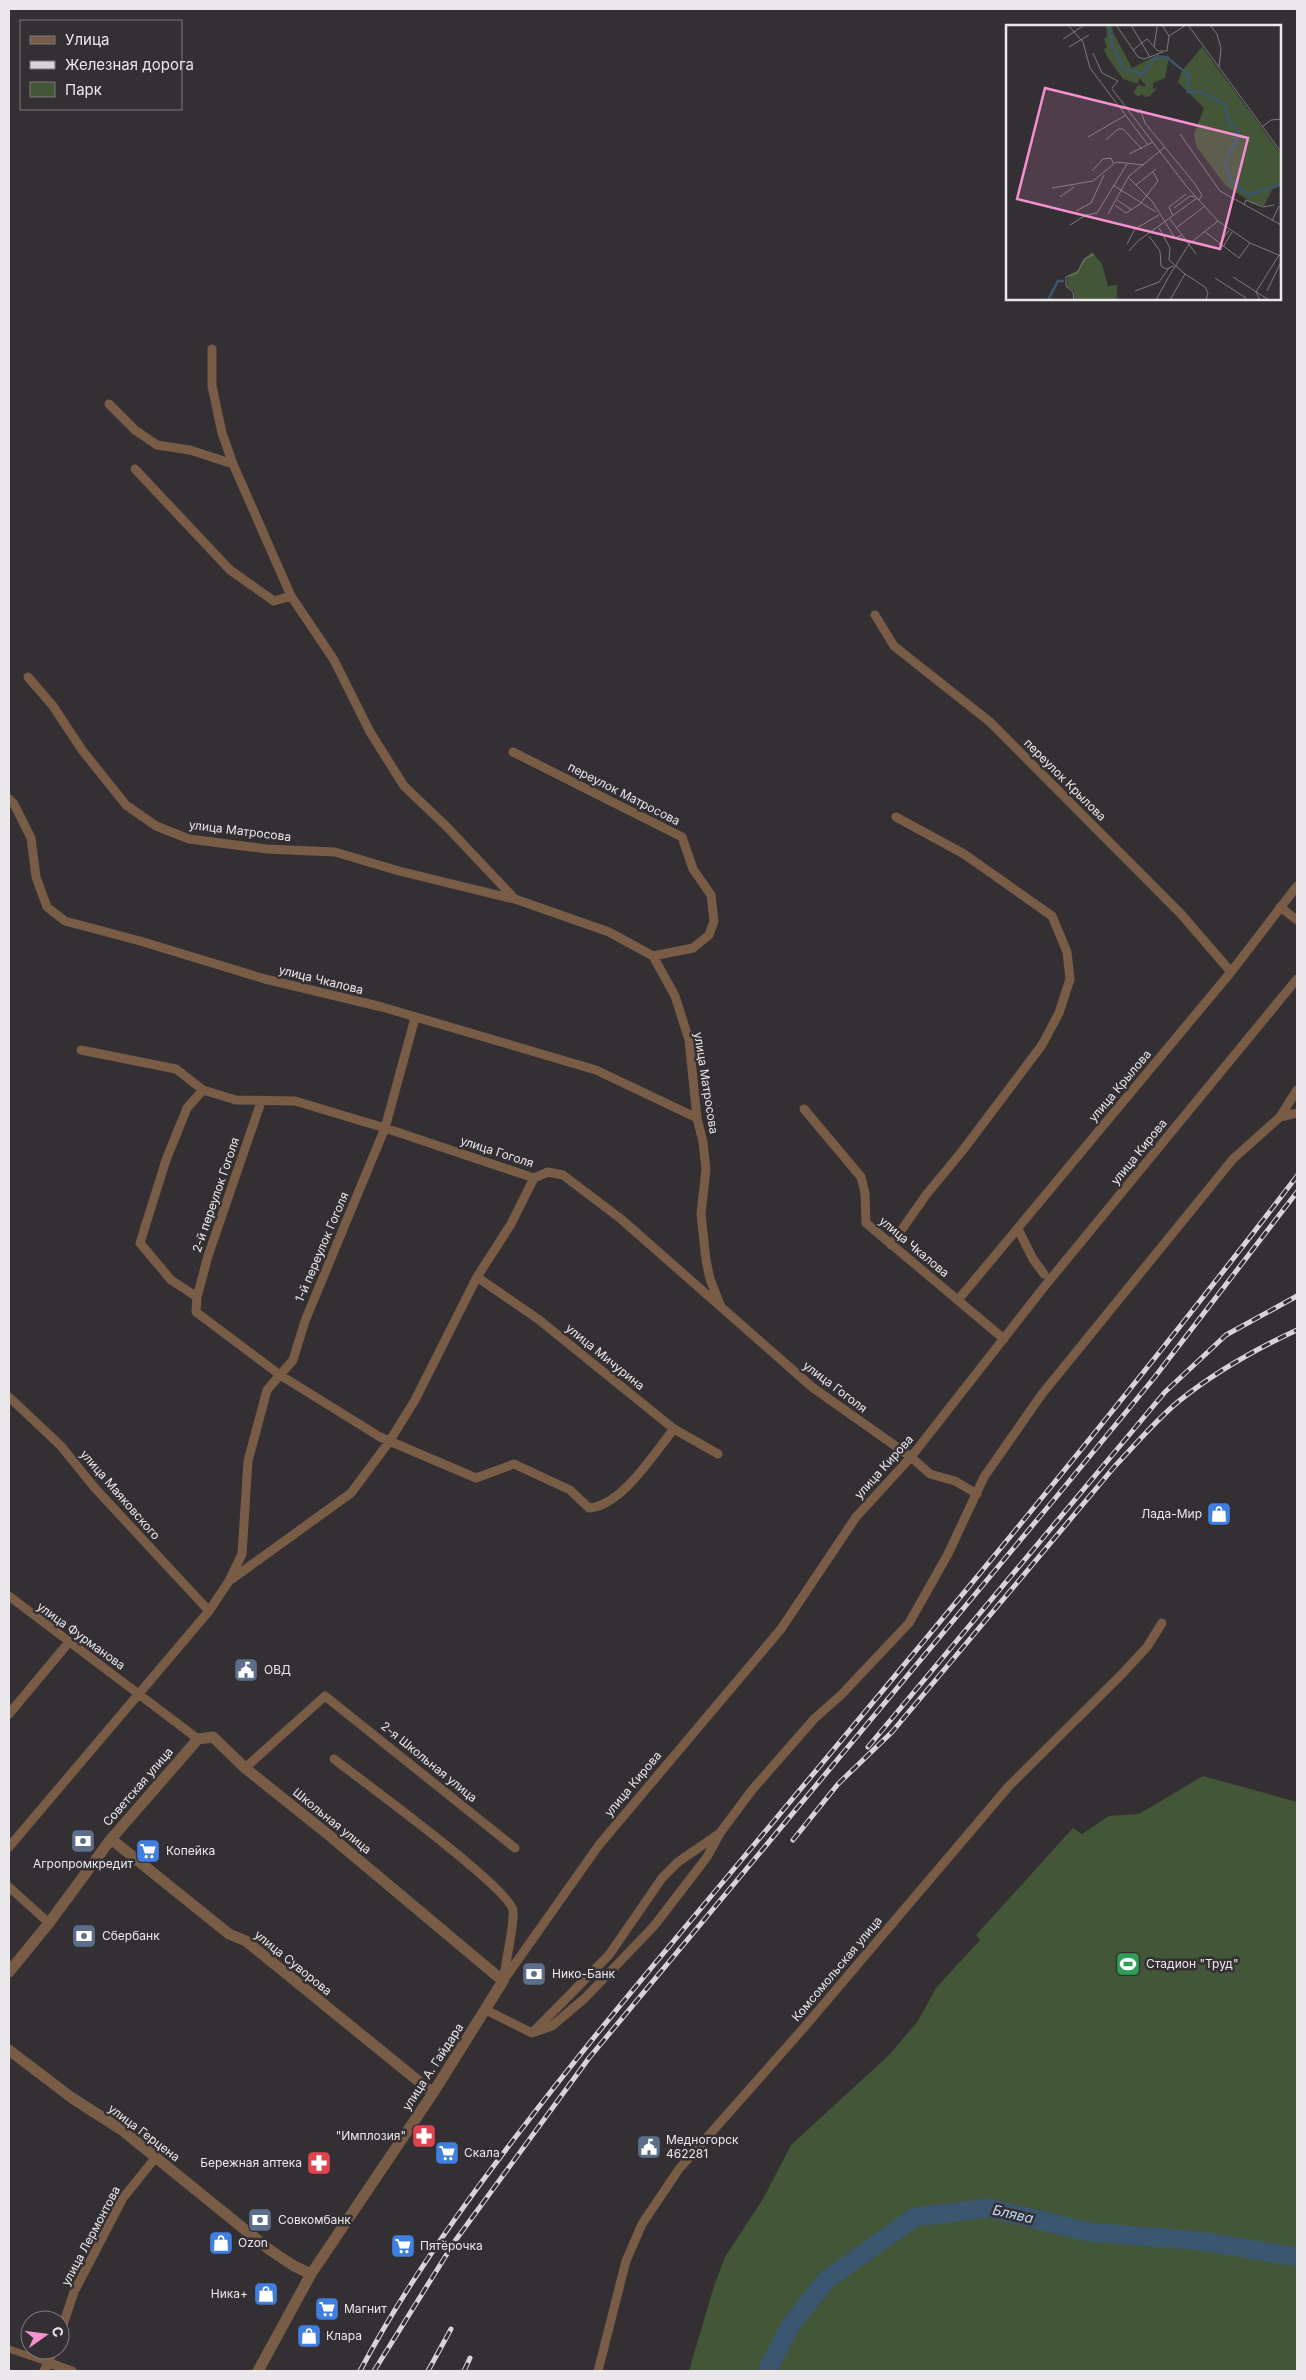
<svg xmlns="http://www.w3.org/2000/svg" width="1306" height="2380" font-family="Inter,sans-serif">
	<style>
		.green { fill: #445638 }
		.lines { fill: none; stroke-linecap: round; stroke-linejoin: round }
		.river { stroke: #3a576f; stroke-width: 19 }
		.pedestrian { stroke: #795c46; stroke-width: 7 }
		.minor { stroke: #795c46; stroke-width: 9 }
		.tertiary { stroke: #795c46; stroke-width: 11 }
		.rail-casing { stroke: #d7d4d7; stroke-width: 5 }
		.rail { stroke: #332f33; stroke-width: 3; stroke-dasharray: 9; stroke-linecap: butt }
		.labels { text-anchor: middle; stroke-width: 5; stroke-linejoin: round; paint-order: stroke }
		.street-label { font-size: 12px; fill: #ebe8eb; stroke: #332f33 }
		.poi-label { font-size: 12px; fill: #ebe8eb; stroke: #332f33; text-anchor: start }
		.water-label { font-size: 14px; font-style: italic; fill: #bcdaf5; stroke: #332f33 }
		.inset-river { fill: none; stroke: #3a576f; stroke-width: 2.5 }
		.inset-road { fill: none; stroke: #7d797d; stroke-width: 1 }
		.view { fill: #f590d1; fill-opacity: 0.15; stroke: #f590d1; stroke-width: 2.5 }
		.inset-edge { fill: none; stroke: #ebe8eb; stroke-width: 2.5 }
	</style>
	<rect width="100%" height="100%" fill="#332f33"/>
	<path class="green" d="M1203 1776 1297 1802V2371H689L714 2286 725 2257 763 2199 791 2145 888 2056 918 2021 936 1988 980 1940 976 1935 1073 1828 1082 1834 1109 1816 1139 1814Z"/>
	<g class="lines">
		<path class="river" d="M767 2371 791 2325 826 2280 915 2217 989 2208 1089 2232 1201 2241 1297 2257"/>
		<path class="pedestrian" d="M9 2349 47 2362"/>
		<path class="minor" d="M212 349V386L222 433 233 464 291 596 334 660 370 732 404 786 447 827 515 899 609 932 653 956 675 996 689 1040 697 1118 703 1142 706 1169 701 1214 706 1260 710 1279 721 1307
			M109 404 135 430 157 445 190 450 233 464
			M135 469 230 570 274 601 291 596
			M875 615 894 646 990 722 1181 914 1231 972
			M28 677 53 706 82 750 126 805 156 826 189 839 267 849 335 852 399 871 514 899
			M513 752 682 837 693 869 711 895 714 921 709 935 693 948 653 956
			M9 799 14 804 31 838 36 877 47 907 65 921 140 941 265 979 382 1007 596 1070 697 1118
			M1280 907 1297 920
			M81 1050 176 1069 203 1090 236 1100 295 1101 385 1128 534 1178 548 1172 563 1175 621 1219 812 1387 911 1457 930 1474 955 1481 977 1494
			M261 1102 208 1256 197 1297 196 1312 280 1375 380 1437 476 1478 514 1464 570 1490 589 1508C623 1505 653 1454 674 1429
			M804 1109 861 1177 865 1193 866 1223 1004 1339
			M1280 1117 1297 1090
			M1018 1229 1033 1259 1044 1274
			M891 1245 926 1195 963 1150 1042 1045 1059 1013 1070 979 1067 952 1052 916 964 854 896 817
			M477 1277 538 1319 674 1429 718 1454
			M197 1297 171 1280 140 1243 166 1160 187 1108 203 1090
			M958 1300 1231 972 1297 886
			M9 1397 61 1446 94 1487 209 1611
			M232 1579 351 1493 389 1442 415 1400 477 1277 511 1224 534 1178
			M9 1596 198 1739
			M9 1714 69 1642
			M334 1759C362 1781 507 1886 513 1910 515 1922 505 1963 504 1978
			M245 1768 325 1696 515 1848
			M9 1847 209 1611 229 1581 242 1554 248 1461 267 1390 293 1360 305 1321 385 1128 415 1018
			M9 1887 49 1923
			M503 1981 599 1845 781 1629 856 1517 911 1457 1044 1287 1297 979
			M486 2010 532 2033 552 2026 585 1998 654 1926 707 1857 720 1833 752 1790 814 1719 841 1695 909 1623 948 1554 984 1477 1042 1394 1233 1159 1280 1117 1297 1113
			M535 2030 609 1955 662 1878 678 1862 720 1833
			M60 2334 74 2292 123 2198 156 2157
			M47 2362 72 2371
			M44 2371 54 2350
			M598 2371 626 2261 642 2224 679 2169 801 2031 1009 1786 1121 1675 1147 1647 1162 1623"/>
		<path class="tertiary" d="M111 1839 229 1934 246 1941 433 2093
			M9 1972 49 1923 111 1839 198 1739 213 1737 245 1768 330 1836 503 1981 433 2093 311 2274 258 2371
			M9 2050 72 2098 122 2130 270 2250 294 2266 311 2274"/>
		<defs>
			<path id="rail" d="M868 1747 1165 1392 1226 1335 1297 1296
				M793 1840 838 1784 892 1732 1115 1466C1136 1444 1156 1420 1179 1401 1215 1372 1256 1349 1297 1330
				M360 2371C405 2286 462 2206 521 2130 592 2037 668 1948 743 1858 931 1633 1119 1409 1297 1176
				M374 2371 455 2241 589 2058 1057 1496 1154 1378 1297 1192
				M428 2371 451 2329
				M464 2371 470 2358"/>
		</defs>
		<use href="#rail" class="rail-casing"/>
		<use href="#rail" class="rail"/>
	</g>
	<defs>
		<symbol id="shop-square" viewBox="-11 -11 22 22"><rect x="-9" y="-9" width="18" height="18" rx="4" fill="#3f7fe0" stroke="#332f33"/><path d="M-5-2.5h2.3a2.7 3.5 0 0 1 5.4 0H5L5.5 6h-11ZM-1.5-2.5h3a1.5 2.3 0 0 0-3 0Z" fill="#fff"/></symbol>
		<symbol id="civic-square" viewBox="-11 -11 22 22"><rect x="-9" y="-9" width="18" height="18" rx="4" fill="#5c6f8a" stroke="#332f33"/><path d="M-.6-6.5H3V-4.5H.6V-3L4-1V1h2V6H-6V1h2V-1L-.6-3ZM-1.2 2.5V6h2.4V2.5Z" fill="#fff"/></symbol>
		<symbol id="bank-square" viewBox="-11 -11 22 22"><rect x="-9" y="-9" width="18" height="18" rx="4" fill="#5c6f8a" stroke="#332f33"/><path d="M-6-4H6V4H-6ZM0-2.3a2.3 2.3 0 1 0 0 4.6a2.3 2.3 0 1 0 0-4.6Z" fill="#fff"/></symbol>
		<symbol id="supermarket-square" viewBox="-11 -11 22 22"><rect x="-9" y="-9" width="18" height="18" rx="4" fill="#3f7fe0" stroke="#332f33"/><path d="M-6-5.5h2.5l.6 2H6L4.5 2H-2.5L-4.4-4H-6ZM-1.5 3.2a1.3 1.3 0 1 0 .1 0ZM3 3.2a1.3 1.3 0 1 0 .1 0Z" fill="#fff"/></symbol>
		<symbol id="stadium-square" viewBox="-11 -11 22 22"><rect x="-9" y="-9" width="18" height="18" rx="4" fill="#2e9e5b" stroke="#332f33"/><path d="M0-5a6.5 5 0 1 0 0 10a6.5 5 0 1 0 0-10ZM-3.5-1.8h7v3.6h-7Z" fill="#fff"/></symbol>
		<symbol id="pharmacy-square" viewBox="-11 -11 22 22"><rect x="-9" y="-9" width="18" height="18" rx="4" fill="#e0444e" stroke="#332f33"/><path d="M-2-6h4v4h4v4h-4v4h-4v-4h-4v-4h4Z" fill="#fff"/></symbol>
	</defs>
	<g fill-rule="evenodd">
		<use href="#shop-square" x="1205" y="1500" width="28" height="28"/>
		<use href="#civic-square" x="232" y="1656" width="28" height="28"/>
		<use href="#bank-square" x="69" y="1827" width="28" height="28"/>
		<use href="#supermarket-square" x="134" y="1837" width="28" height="28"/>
		<use href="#bank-square" x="70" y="1922" width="28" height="28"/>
		<use href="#stadium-square" x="1114" y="1950" width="28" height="28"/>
		<use href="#bank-square" x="520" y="1960" width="28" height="28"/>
		<use href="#pharmacy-square" x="410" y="2122" width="28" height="28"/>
		<use href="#civic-square" x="635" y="2133" width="28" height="28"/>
		<use href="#supermarket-square" x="433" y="2139" width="28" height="28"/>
		<use href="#pharmacy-square" x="305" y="2149" width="28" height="28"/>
		<use href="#bank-square" x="246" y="2206" width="28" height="28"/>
		<use href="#shop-square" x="207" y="2229" width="28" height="28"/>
		<use href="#supermarket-square" x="389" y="2232" width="28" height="28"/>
		<use href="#shop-square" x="252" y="2280" width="28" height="28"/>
		<use href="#supermarket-square" x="313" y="2295" width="28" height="28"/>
		<use href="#shop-square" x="295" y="2322" width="28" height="28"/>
	</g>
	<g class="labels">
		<g class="street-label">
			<text transform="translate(1065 780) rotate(45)" y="4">переулок Крылова</text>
			<text transform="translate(624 794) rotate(27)" y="4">переулок Матросова</text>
			<text transform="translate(240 831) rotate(7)" y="4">улица Матросова</text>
			<text transform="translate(321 980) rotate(14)" y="4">улица Чкалова</text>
			<text transform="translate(706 1083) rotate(81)" y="4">улица Матросова</text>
			<text transform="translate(1120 1086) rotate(-50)" y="4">улица Крылова</text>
			<text transform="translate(497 1152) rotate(18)" y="4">улица Гоголя</text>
			<text transform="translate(1139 1152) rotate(-51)" y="4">улица Кирова</text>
			<text transform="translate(216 1195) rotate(-71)" y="4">2-й переулок Гоголя</text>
			<text transform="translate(322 1247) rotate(-67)" y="4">1-й переулок Гоголя</text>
			<text transform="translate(914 1247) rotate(40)" y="4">улица Чкалова</text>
			<text transform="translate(605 1357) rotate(39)" y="4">улица Мичурина</text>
			<text transform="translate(835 1387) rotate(37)" y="4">улица Гоголя</text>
			<text transform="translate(884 1467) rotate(-48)" y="4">улица Кирова</text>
			<text transform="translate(120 1495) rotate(49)" y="4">улица Маяковского</text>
			<text transform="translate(81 1636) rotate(36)" y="4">улица Фурманова</text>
			<text transform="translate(429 1762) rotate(39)" y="4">2-я Школьная улица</text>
			<text transform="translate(633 1784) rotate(-50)" y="4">улица Кирова</text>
			<text transform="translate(138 1787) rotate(-49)" y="4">Советская улица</text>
			<text transform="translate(332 1821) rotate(39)" y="4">Школьная улица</text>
			<text transform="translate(293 1963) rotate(39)" y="4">улица Суворова</text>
			<text transform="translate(837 1969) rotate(-50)" y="4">Комсомольская улица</text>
			<text transform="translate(433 2067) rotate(-57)" y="4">улица А. Гайдара</text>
			<text transform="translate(144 2133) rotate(37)" y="4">улица Герцена</text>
			<text transform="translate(91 2236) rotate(-62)" y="4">улица Лермонтова</text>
		</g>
		<g class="poi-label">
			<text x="1202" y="1518" text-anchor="end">Лада-Мир</text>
			<text x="264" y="1674">ОВД</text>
			<text x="166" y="1855">Копейка</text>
			<text x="83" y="1868" text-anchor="middle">Агропромкредит</text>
			<text x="102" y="1940">Сбербанк</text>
			<text x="1146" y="1968">Стадион "Труд"</text>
			<text x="552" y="1978">Нико-Банк</text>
			<text x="406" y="2140" text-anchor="end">"Имплозия"</text>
			<text x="666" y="2144">Медногорск<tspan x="666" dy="14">462281</tspan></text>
			<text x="464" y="2157">Скала</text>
			<text x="302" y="2167" text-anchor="end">Бережная аптека</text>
			<text x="278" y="2224">Совкомбанк</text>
			<text x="238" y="2247">Ozon</text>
			<text x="420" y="2250">Пятёрочка</text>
			<text x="248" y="2298" text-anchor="end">Ника+</text>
			<text x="344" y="2313">Магнит</text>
			<text x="326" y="2340">Клара</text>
		</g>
		<g class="water-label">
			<text transform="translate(1013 2214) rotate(13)" y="5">Блява</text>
		</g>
	</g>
	<g transform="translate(1006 25)">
		<rect width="275" height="275" fill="#332f33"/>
		<path d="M100 0H106L107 7 126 43 151 30 163 31 159 53 147 58V64L151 63 144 71 139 72 135 69 133 72 127 68 132 60 140 62V60L133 53 132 59 117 54 102 33 98 25 101 22 98 14 101 12ZM196 22 275 129V160L266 165 258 181 248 179 219 160 190 121 188 109 198 83 172 57 176 46ZM86 227 96 239 102 261 111 260V275H69L68 266 61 262 62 250 72 245 76 235Z" fill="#445638"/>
		<path class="inset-river" d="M103 0 106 19 118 44 137 49 149 33 160 32 182 49V67L194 66 219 79 222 95 233 107 220 136V143L226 156 242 170 275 159M42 275 52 256H58"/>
		<path class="inset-road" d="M62 0 77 17 84 43 142 120M110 0 132 32 138 34 157 27M125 0 144 32M182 0 275 127M204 0 211 9 215 23 213 42M217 0H246M163 11 180 0M57 14 77 1M141 14 152 26H161L163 11 156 0M63 22 83 10M148 22 151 2M127 25 141 14M87 28 96 48 112 56 106 63M106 64 181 162 212 196 244 218 275 231M116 84 121 82 133 88M134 84 139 98 189 159 196 170 193 175M256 102 265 95 275 94M174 109 214 166 275 200M82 112 120 90M100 115 112 104H117L136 124M123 129 147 117M86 146 97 134 105 133 107 138M123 153 146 176 169 213 176 210M107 160 150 187M130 160 150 144M46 163 87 156 110 137 138 140M54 172 68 162M111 175 126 185M109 180 120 188 134 179 152 156 147 147M238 180 240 175 257 182 268 180M168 183 184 171 189 172M70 186 85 178 98 150M102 189 123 151 159 122M167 191 163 182 180 169M164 194 190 229M266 196 273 181M64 200 80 190 91 188 121 139M153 203 164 223 163 235 179 249 164 275M170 203 199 181M198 206 233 233 244 218M143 211 154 226 155 241 160 244 168 241M121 219 129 204 153 190M213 220 223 205M217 222 226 207M123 226 132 216 191 173M179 249 199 262 202 268 200 275M227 252 263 275M162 253 183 219 212 196M209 253 240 273M129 266 153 257 163 243M261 266 275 237M68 275 67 267 60 261V252L71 248 79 234 88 229M150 275 162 253M254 275 250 267 273 230"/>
		<path class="view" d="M39 63 242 113 214 224 11 174Z"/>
		<rect width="275" height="275" class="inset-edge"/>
	</g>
	<rect width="1306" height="2380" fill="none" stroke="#ebe8eb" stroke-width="20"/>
	<rect x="20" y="20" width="162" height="90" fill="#332f33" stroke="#7d797d"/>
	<rect x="30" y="36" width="25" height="8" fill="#795c46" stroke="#7d797d"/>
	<text x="65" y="45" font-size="15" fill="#ebe8eb">Улица</text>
	<rect x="30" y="61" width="25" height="8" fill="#d7d4d7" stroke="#7d797d"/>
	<text x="65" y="70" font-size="15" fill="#ebe8eb">Железная дорога</text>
	<rect x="30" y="82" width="25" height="15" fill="#445638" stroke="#7d797d"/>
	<text x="65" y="95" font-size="15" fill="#ebe8eb">Парк</text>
	<g transform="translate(45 2335) rotate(76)"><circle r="24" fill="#332f33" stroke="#7d797d"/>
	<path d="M0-4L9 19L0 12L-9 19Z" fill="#f590d1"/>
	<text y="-8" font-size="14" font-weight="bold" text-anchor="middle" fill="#ebe8eb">С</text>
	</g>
</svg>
